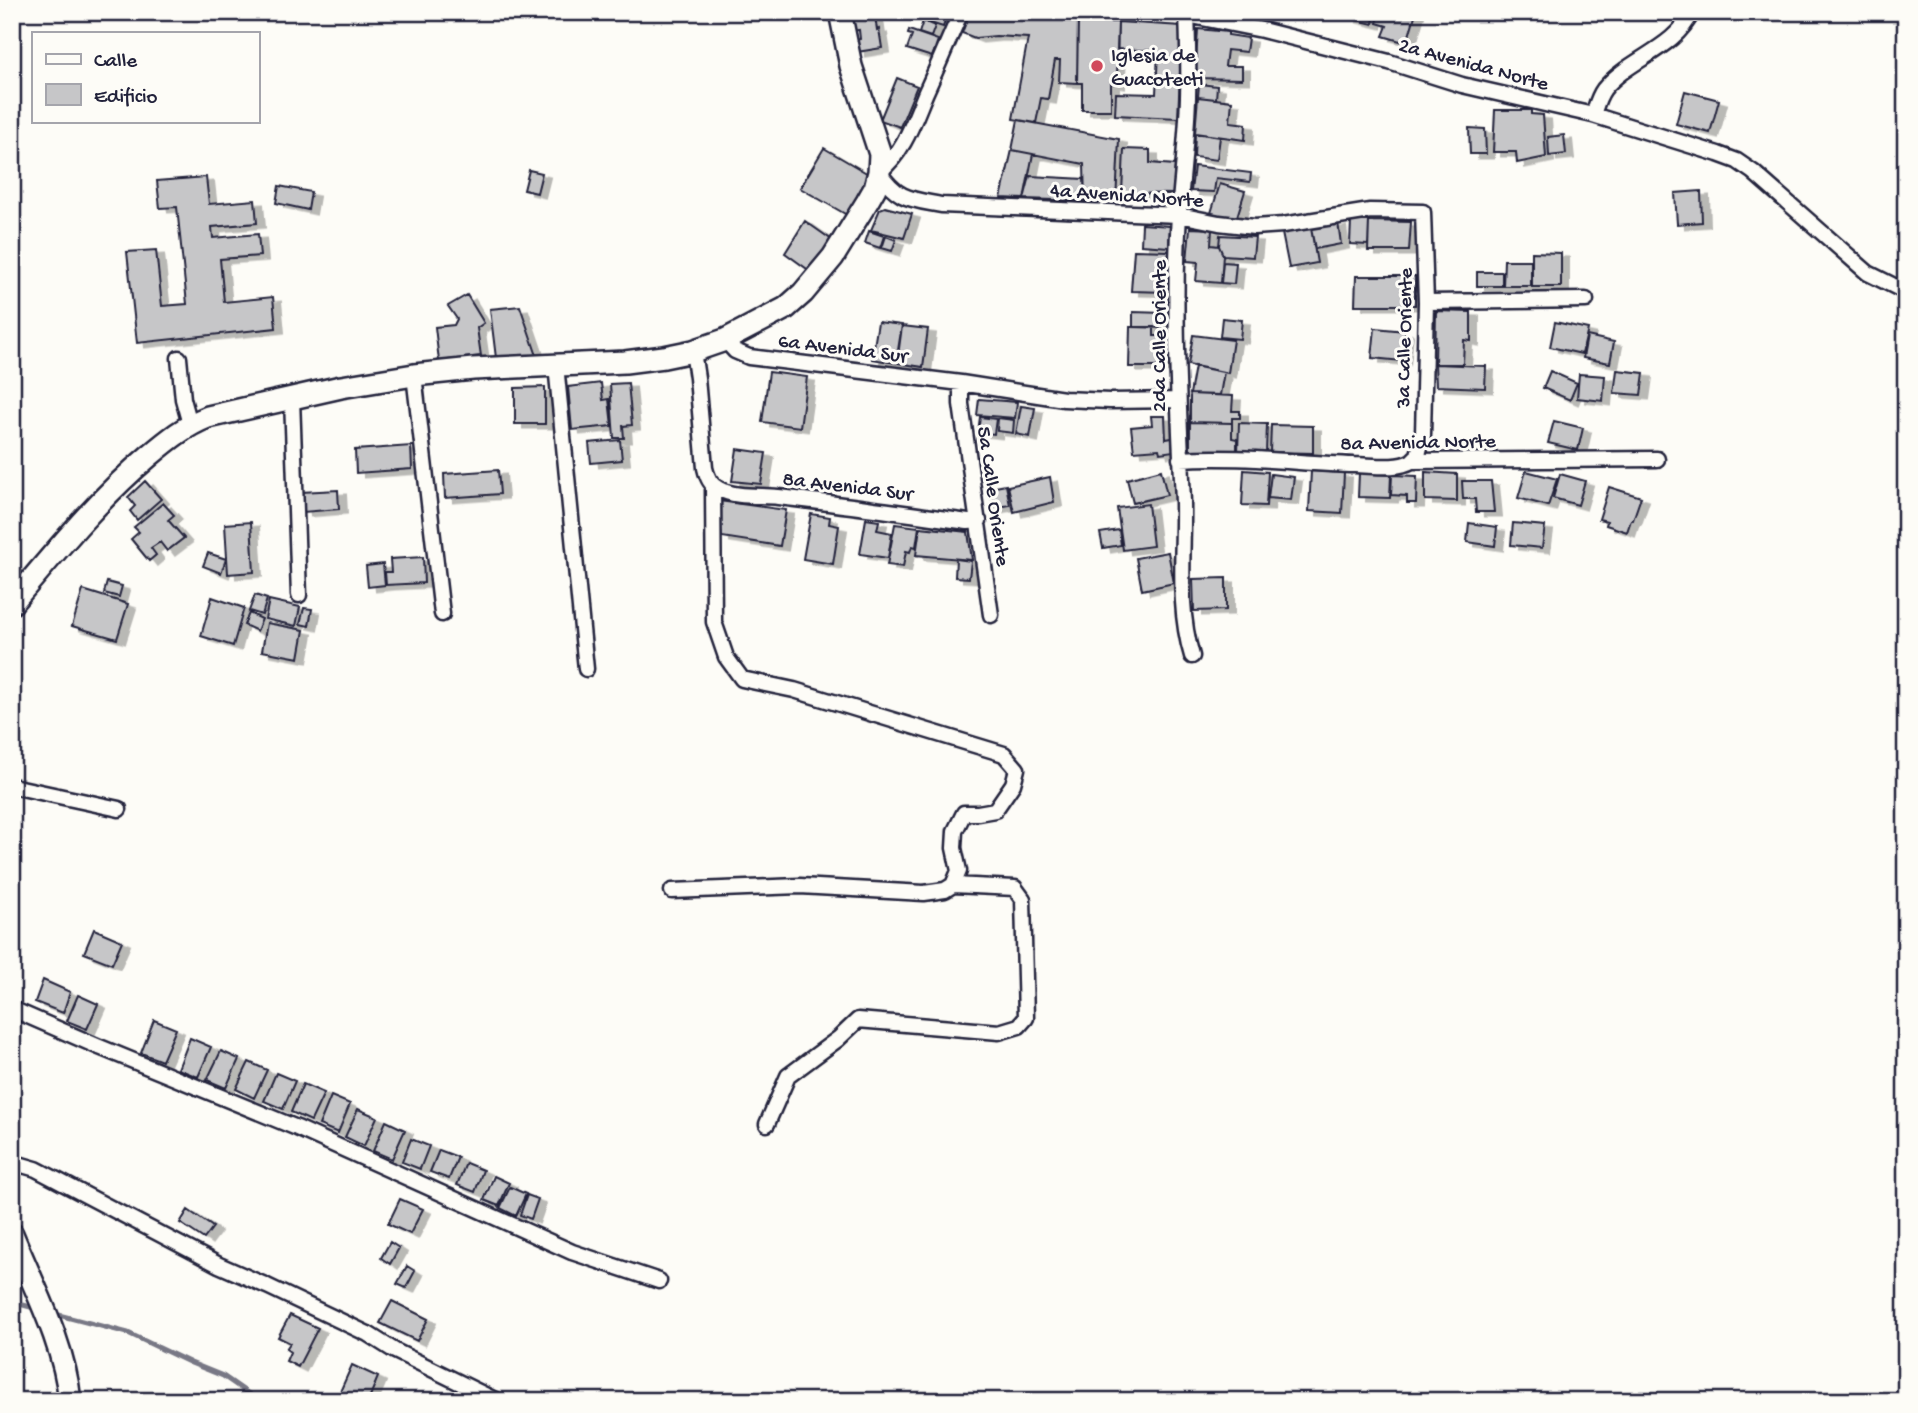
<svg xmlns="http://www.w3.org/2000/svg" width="1918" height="1413" font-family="'Gochi Hand',sans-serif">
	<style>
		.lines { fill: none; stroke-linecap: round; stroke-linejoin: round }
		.stream { stroke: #787885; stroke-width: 5 }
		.building { fill: #c6c6c8; stroke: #22223b; stroke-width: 2; filter: url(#shadow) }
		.street-casing { stroke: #22223b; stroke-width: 19 }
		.secondary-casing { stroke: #22223b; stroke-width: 26 }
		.street { stroke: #fdfcf7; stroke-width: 14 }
		.secondary { stroke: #fdfcf7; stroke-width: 21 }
		.poi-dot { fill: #d1495b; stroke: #fdfcf7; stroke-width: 2.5 }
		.labels { text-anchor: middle; stroke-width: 6; stroke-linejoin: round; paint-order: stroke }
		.poi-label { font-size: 21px; fill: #22223b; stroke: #fdfcf7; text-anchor: start }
		.street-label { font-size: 21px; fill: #22223b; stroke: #fdfcf7 }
	</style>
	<defs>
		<filter id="shadow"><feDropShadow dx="8" dy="4.5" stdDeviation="0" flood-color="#0004"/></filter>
	</defs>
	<rect width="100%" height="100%" fill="#fdfcf7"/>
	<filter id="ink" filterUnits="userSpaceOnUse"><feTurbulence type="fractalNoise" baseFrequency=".0143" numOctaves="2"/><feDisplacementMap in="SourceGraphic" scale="14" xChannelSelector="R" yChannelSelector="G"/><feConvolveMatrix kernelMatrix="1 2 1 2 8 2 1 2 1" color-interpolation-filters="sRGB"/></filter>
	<g filter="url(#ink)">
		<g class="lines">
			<path class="stream" d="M12 1302 38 1309
				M51 1313 128 1333 191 1363 223 1376 259 1401"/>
		</g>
		<path class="building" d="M924 12 928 14 948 12 943 27 921 20Z
			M970 12H1021L1050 17 1051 12H1078L1077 83 1059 82 1060 60H1055L1048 99 1041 98 1036 123 1013 119 1028 38 996 36 975 38 962 33Z
			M1351 12H1375L1373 24 1349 18Z
			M1380 12H1416L1407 43 1383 36 1387 26 1377 23Z
			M875 16 877 30 879 29 882 48 857 52 856 40 860 39 859 30 852 31 850 20Z
			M923 21 935 26 931 37 919 33Z
			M1078 22H1118L1117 84 1111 83V110H1082V83H1077Z
			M1118 22 1182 26 1178 118 1115 115 1116 93 1156 94 1158 51 1117 49Z
			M1198 29 1228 32V35L1248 38 1246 52 1227 50 1225 66H1242V79L1195 78Z
			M909 30 938 40 932 57 907 49 912 35 908 34Z
			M897 78 917 86 900 127 880 120Z
			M1199 84 1217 86 1216 99 1198 97Z
			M1685 91 1719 100 1710 133 1676 124Z
			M1198 97 1232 101 1230 122 1246 124 1245 140 1195 133Z
			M1495 110H1531V114L1543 115 1546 157 1517 163 1516 152H1493Z
			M1018 120 1119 139 1116 203 1085 201 1084 164 1012 150Z
			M1469 128 1485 129 1486 154H1470Z
			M1195 133 1220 137 1217 160 1194 157Z
			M1564 135 1566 154 1549 156 1548 137Z
			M824 148 870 175 847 215 800 188Z
			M1124 149 1150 150V163L1175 165 1173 194 1122 193Z
			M1012 150 1033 154 1024 199 1001 198Z
			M1194 166 1251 173 1250 182 1216 178 1214 192 1191 191Z
			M529 170 542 173 537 193 524 190Z
			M1030 176 1084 179 1085 201 1024 199Z
			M206 177 209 204 255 200 257 223 212 227 213 238 258 234 260 256 220 259 224 302 273 297 276 328 137 343 127 252 156 250 162 306 187 304 177 207 160 208 157 181Z
			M1220 184 1245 191 1236 220 1211 213Z
			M279 186 311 192 308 210 276 203Z
			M1701 191 1702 222 1677 224 1675 193Z
			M885 207 912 214 904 238 871 230 880 209Z
			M805 221 832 240 810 271 785 253Z
			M1351 221H1369L1368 245 1350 244Z
			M1369 221 1411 222 1409 251H1368Z
			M1338 222 1341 244 1315 249 1311 228Z
			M1142 224 1170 226 1169 247 1141 245Z
			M1190 228 1212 229 1211 245 1219 246 1223 255 1221 283 1196 281 1198 262 1187 261Z
			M1311 228 1317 263 1289 268 1282 233Z
			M869 231 884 236 880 248 865 243Z
			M1220 235 1255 237 1253 257 1223 255 1219 246Z
			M886 236 896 240 892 251 882 248Z
			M1134 250 1169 251 1167 292 1131 291Z
			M1532 252 1561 253V287H1532Z
			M1504 260H1531V286H1503Z
			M1223 262 1236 263 1234 284 1221 283Z
			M1477 272H1502V286H1477Z
			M1356 276H1415V305H1355Z
			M467 295 484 323 477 328 481 356 439 361 435 327 454 325 457 319 448 306Z
			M520 306 537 356 496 358 490 309Z
			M1436 311 1471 312V341L1464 340 1463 364H1435Z
			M1133 312 1164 313 1165 328 1133 327Z
			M1222 318 1242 320 1240 339 1220 337Z
			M878 322 902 325 896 363 872 359Z
			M1555 322 1588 329 1582 354 1550 347Z
			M902 326 928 329 923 367 897 363Z
			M1130 327H1154V336H1161L1160 367H1129Z
			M1375 328 1405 331 1402 361 1372 358Z
			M1193 335 1233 340 1228 373 1188 365Z
			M1587 336 1614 342 1610 363 1583 358Z
			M1435 364 1486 366 1485 388 1436 386Z
			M1195 366 1224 372 1220 395 1190 394Z
			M1617 370 1644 373 1641 395 1614 393Z
			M1550 371 1577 383 1570 400 1543 388Z
			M769 372 807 377 800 427 762 422Z
			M1579 374 1605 376 1603 401 1577 398Z
			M601 383 603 400 609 399 612 426 572 430 568 387Z
			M628 383 632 425 623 426 624 438H614L610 384Z
			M545 387V424H515V388Z
			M1190 394 1233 396 1232 411H1240V418H1232V423L1190 422Z
			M979 399 1017 402 1015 418 977 415Z
			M1021 406 1035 408 1030 437 1016 434Z
			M1151 416H1165L1166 439 1172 438 1174 451 1160 453 1159 449 1134 451 1131 427 1152 425Z
			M980 417 996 419 994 434 978 432Z
			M998 418 1014 420 1013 433 997 431Z
			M1554 421 1583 428 1578 450 1548 443Z
			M1190 422 1232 423V438L1237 439V452L1190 451Z
			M1239 423 1267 424 1266 453 1238 452Z
			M1271 425 1313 426V453L1270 452Z
			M620 440 622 460 591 463 589 443Z
			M411 446 412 469 356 473 355 450Z
			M737 449 766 453 761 484 732 481Z
			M498 470 500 494 445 498 444 474Z
			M1161 470 1167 495 1133 503 1127 479Z
			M1244 470 1268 472 1266 506 1242 505Z
			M1311 471 1344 473 1342 513 1309 511Z
			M1526 471 1557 479 1548 506 1518 498Z
			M1425 472 1457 474V501L1425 500Z
			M1359 473 1391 475 1390 498 1358 497Z
			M1271 474 1294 477 1291 500 1268 498Z
			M1560 474 1585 481 1578 505 1553 498Z
			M1392 475 1417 476 1416 503H1407V496L1391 495Z
			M1050 477 1054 502 1014 512 1008 486Z
			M145 481 161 499 137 520 130 511 135 506 128 497Z
			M1462 481H1491L1494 512H1476L1475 499H1463Z
			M1006 485 1010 505 993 508 990 488Z
			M1609 487 1641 497 1633 520H1631L1627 532 1606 525 1607 521 1599 519Z
			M338 490 339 509 303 512 301 492Z
			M719 501 786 510 780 546 722 537Z
			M163 503 174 515 168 520 184 538 167 551 160 542 151 548 156 555 149 561 131 539 139 532 134 527Z
			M1148 504 1153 546 1123 550 1117 508Z
			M811 514 830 517 829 524 839 526 833 564 803 559Z
			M866 519 879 521 877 530 892 533 888 558 860 554Z
			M251 522 254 572 228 574 225 524Z
			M1469 523 1497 527 1495 546 1467 542Z
			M1513 523 1545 526 1542 548 1511 545Z
			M895 524 919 527 916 547 912 546 910 552 906 551 903 567 887 565Z
			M920 527 968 532 972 560 916 555Z
			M1119 530 1121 545 1103 548 1100 533Z
			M1168 552 1174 583 1142 590 1136 558Z
			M208 553 226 559 221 573 203 566Z
			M423 557 424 583 386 585 385 572H391L390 559Z
			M956 559 971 561 969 578 955 577Z
			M383 564 385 585 368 587 366 566Z
			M1226 578V610L1194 611 1193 579Z
			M107 582 122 586 119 597 104 593Z
			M83 590 128 604 117 639 72 626Z
			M255 595 267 599 262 615 249 611Z
			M212 597 244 608 233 646 201 636Z
			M269 600 300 607 296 626 265 619Z
			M304 608 312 609 309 626 300 624Z
			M249 613 262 619 257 631 244 625Z
			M267 623 304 630 299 658 262 651Z
			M94 929 122 941 112 964 84 953Z
			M43 980 70 992 63 1013 35 1002Z
			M78 995 98 1004 87 1029 67 1021Z
			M154 1020 176 1029 162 1061 141 1053Z
			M190 1038 211 1047 198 1077 178 1069Z
			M221 1051 239 1059 226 1088 207 1080Z
			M249 1062 267 1070 254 1098 236 1089Z
			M276 1073 295 1081 283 1109 264 1101Z
			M303 1084 324 1093 311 1121 291 1112Z
			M331 1096 350 1104 338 1133 319 1125Z
			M358 1109 377 1117 364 1146 345 1137Z
			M386 1121 405 1130 392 1159 373 1151Z
			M411 1139 429 1146 420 1169 402 1162Z
			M439 1150 458 1157 449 1179 430 1172Z
			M466 1163 483 1170 475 1192 457 1185Z
			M494 1176 509 1183 499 1206 484 1200Z
			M510 1187 526 1194 516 1216 500 1208Z
			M527 1195 538 1199 531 1219 520 1215Z
			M400 1199 423 1209 410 1234 388 1224Z
			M188 1210 213 1227 204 1239 180 1223Z
			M390 1242 399 1248 390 1264 381 1258Z
			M407 1266 415 1271 406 1288 397 1284Z
			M392 1301 428 1319 417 1341 380 1323Z
			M290 1315 318 1328 298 1367 286 1361 290 1352 286 1349 290 1343 278 1337Z
			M352 1365 378 1377 368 1401H354L339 1394Z"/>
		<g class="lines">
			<defs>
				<path id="street" d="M961 12C949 39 938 66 926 92 914 120 904 153 879 172 898 200 910 199 941 205L1179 215 1219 223 1254 227 1283 225 1370 211 1423 212 1426 302 1423 435 1418 455 1412 461
					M1182 12 1187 15 1262 30 1389 62 1462 85 1593 115 1718 154 1737 161 1753 172 1868 273 1906 292
					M1187 12C1188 41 1189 69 1188 97 1187 136 1182 175 1179 214 1173 310 1179 406 1183 502 1184 553 1177 607 1192 656
					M1593 115C1596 106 1598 97 1604 89 1628 59 1675 49 1692 12
					M1426 302 1586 300
					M725 340 735 351 749 357 961 383 1064 399 1110 401 1178 400
					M693 351 697 378 705 468C707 477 710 485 719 489 736 498 760 495 778 497 841 504 904 513 968 522L979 521
					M179 358 183 399 190 424
					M556 365 586 669
					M414 375 442 614
					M961 383V404L991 615
					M292 399 299 595
					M1180 459C1238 455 1296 463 1354 465 1372 465 1396 470 1412 461L1657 459
					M12 786 119 809
					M672 891 800 886 924 893 945 890 953 885 959 871 954 848 955 831 964 813H978L995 810 1013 784 1017 769 1004 754 794 690 742 679 726 657 714 622 713 486
					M12 1009 97 1046 297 1128 572 1252 659 1281
					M767 1124 788 1076 838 1039 858 1020 999 1032 1019 1026 1026 1018 1023 899 1015 888 953 885
					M12 1162 36 1169 219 1265 267 1286 368 1334 395 1351 497 1401"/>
				<path id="secondary" d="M12 603C55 552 98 499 149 456 168 440 185 426 208 417L341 387 414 375 473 369 625 362 664 357 693 351 725 340 786 308 803 293 833 257 867 202 875 188 879 172 880 154 851 66 840 12
					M12 1234C34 1288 64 1342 70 1401"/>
			</defs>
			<use href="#street" class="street-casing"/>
			<use href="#secondary" class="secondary-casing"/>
			<use href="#street" class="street"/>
			<use href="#secondary" class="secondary"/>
		</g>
	</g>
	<circle class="poi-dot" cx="1097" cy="66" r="7"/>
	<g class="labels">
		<g class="poi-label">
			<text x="1111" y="61">Iglesia de<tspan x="1111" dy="24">Guacotecti</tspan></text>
		</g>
		<g class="street-label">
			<text transform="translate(1474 63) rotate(15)" y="7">2a Avenida Norte</text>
			<text transform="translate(1127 194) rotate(4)" y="7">4a Avenida Norte</text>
			<text transform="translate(1158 336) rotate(-90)" y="7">2da Calle Oriente</text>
			<text transform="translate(1403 338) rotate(-89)" y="7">3a Calle Oriente</text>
			<text transform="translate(843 347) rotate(7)" y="7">6a Avenida Sur</text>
			<text transform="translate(1418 441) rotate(-1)" y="7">8a Avenida Norte</text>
			<text transform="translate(848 485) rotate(7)" y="7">8a Avenida Sur</text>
			<text transform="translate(995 496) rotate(82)" y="7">5a Calle Oriente</text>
		</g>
	</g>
	<rect width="1918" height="1413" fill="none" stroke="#fdfcf7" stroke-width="42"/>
	<rect x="21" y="21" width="1876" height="1371" fill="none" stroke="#22223b" stroke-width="2.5" filter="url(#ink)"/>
	<rect x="32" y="32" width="228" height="91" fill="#fdfcf7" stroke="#a5a5ac" stroke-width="2"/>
	<rect x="46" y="54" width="35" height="10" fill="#fdfcf7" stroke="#a5a5ac" stroke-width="2"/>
	<text x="94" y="66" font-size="21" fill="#22223b">Calle</text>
	<rect x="46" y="84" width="35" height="21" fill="#c6c6c8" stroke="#a5a5ac" stroke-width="2"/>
	<text x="94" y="102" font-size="21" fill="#22223b">Edificio</text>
</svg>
